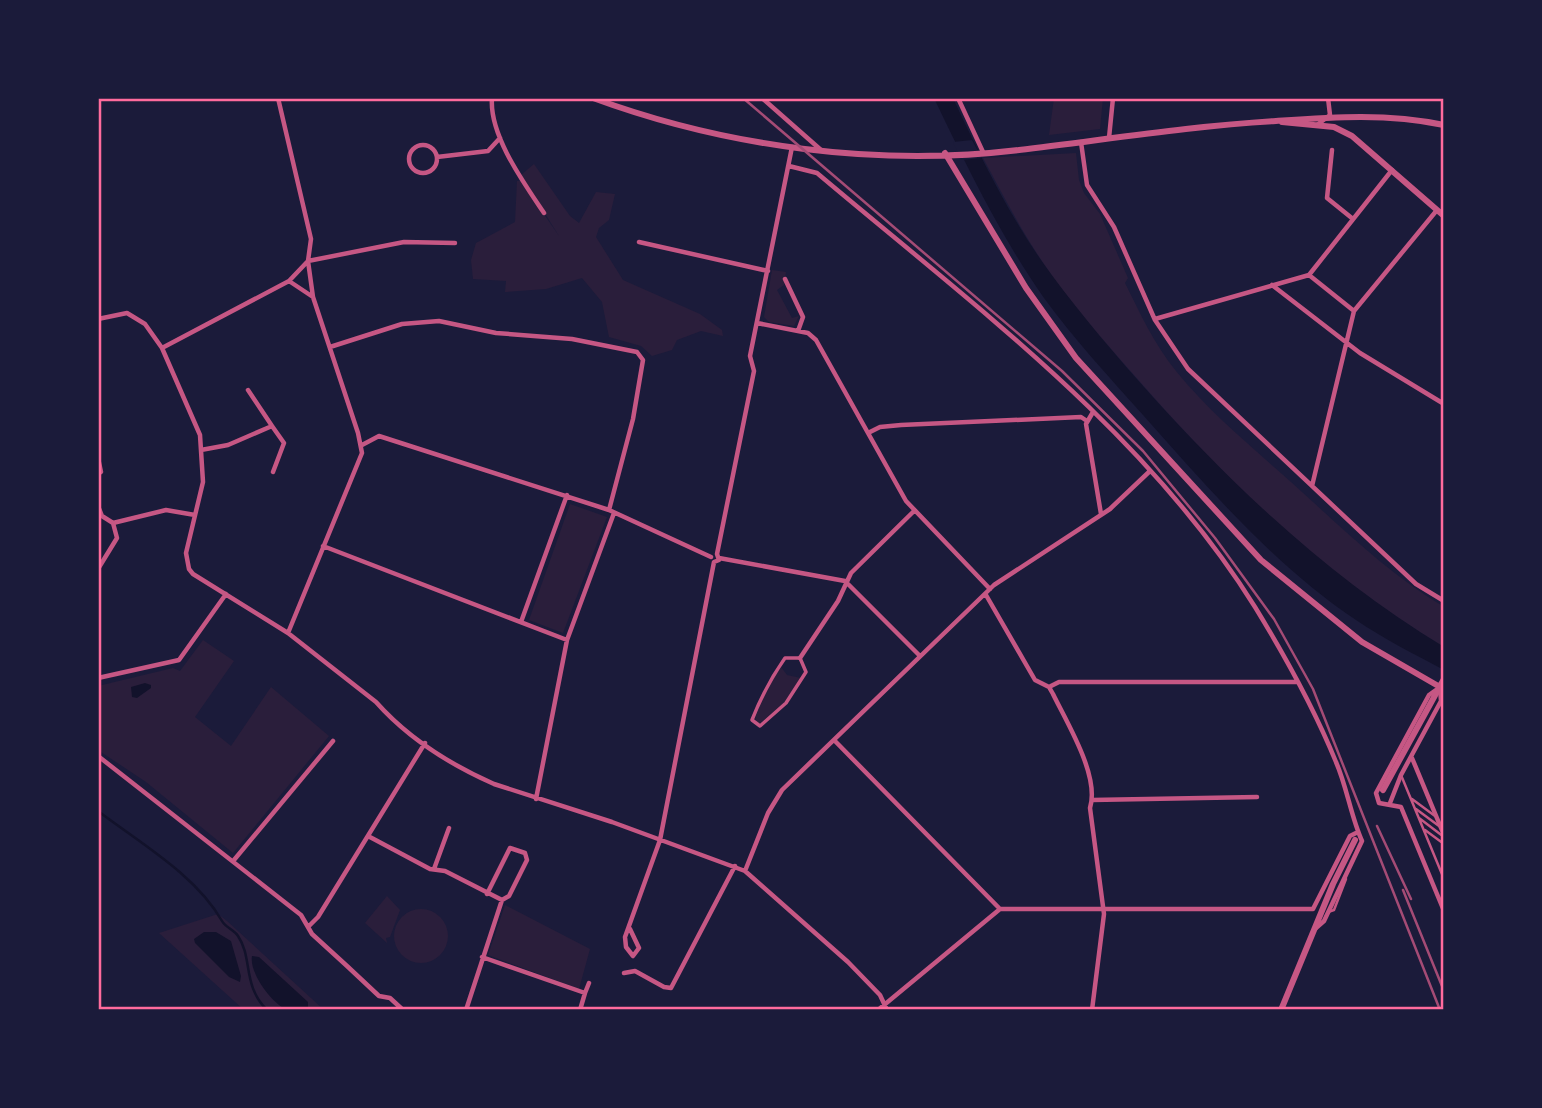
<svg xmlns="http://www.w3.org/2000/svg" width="1542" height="1108" font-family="'Exo 2',sans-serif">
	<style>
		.green { fill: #2a1e3b }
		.water { fill: #12122b }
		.pier { fill: #1b1b3a }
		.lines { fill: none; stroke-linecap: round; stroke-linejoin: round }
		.stream { stroke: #12122b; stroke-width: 2.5 }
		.service { stroke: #c65784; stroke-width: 2.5 }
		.pedestrian { stroke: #c65784; stroke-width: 3.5 }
		.minor { stroke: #c65784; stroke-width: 4.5 }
		.tertiary { stroke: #c65784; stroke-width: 6 }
		.rail { stroke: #a44b75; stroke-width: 2.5 }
		.neatline { fill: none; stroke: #ff6b9d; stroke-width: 2.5 }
	</style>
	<rect width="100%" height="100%" fill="#1b1b3a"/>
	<path class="green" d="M1054 98H1103L1100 129 1049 135Z
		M1076 153 1079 180 1084 193 1100 214 1128 278 1125 283C1140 313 1154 344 1176 371 1209 412 1252 447 1291 482 1340 526 1387 573 1444 607V647C1327 576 1231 486 1141 383 1110 348 1077 311 1050 273 1024 236 1004 197 983 158Z
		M534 164 570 216 579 223 596 192 615 194 609 220 599 228 596 237 623 280 700 314 722 330 723 336 701 331 677 340 672 350 652 356 641 346 609 337 602 302 582 278 546 289 505 292 506 281 473 279 471 260 476 243 515 222 517 181H521L559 236 521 175Z
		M772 270 786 272 784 285 777 290 792 318 799 316 794 326 769 322 764 317Z
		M570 504 607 517 563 633 529 620Z
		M203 640 234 661 195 717 231 746 271 687 329 736 233 853 146 782 98 750V686L173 668 180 671Z
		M781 667 787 675 801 678 785 702 759 724 755 719 765 689Z
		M387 896 400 910 390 937 386 938 387 943 365 923Z
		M505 905 590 949 579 989 488 955Z
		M394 936a27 27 0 1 1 54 0a27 27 0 1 1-54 0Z
		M218 914 227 921 324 1010H244L159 933Z"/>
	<path class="water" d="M934 98H953C981 158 1011 220 1051 274 1082 316 1117 357 1152 396 1240 493 1332 579 1444 647V670C1414 654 1384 639 1356 620 1275 566 1208 488 1143 415 1109 377 1074 339 1044 298 1001 237 966 165 934 98Z
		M145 683 151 685V688L137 698 132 697 131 687Z
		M204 932H216L231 941 241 976 240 982 229 977 195 943 194 939Z
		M252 956 259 957 308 1002V1010C301 1010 291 1012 285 1009 270 1001 249 972 252 956Z"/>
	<path class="pier" d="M972 140 982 158 961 160 953 142Z"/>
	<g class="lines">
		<path class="stream" d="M98 811C140 843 196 875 222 921 225 927 234 930 238 936 253 958 242 985 267 1010"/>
		<path class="service" d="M1401 775 1444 879
			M1412 799 1435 816
			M1416 809 1439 826
			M1419 818 1444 837
			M1425 830 1444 844
			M1328 912 1334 910 1346 879"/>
		<path class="pedestrian" d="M785 658H800L806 672 786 703 760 726 752 720C761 697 771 678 785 658Z"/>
		<path class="minor" d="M492 98C489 135 524 183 544 213
			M762 98 821 150
			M958 98 983 152
			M1317 125 1330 115 1328 98
			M1109 138 1113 98
			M1081 142 1087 185 1114 227 1155 320 1188 369 1416 584 1444 601
			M409 159a14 14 0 1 1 28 0a14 14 0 1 1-28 0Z
			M1332 150 1327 198 1353 219
			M437 157 488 151 500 138
			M789 166 817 173C972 304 1146 432 1255 607 1285 656 1314 708 1336 762 1347 787 1351 817 1362 841L1324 921 1316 928
			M639 242 768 271
			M1309 275 1392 170
			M785 279 803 317 798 331
			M1272 285 1360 353 1444 404
			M313 297 308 261 404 242 455 243
			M98 319 127 313 145 324 162 348 200 435 203 482 186 553 189 569 193 574 288 633 376 702C407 737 451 765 494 784L612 822 745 871 848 962 880 995 887 1010
			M1155 319 1309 275 1354 311
			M757 323 808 333 816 340 906 501 990 589
			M330 347 402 324 439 321 496 333 572 339 637 352 643 360 633 419 609 510
			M162 348 289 281 308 261 311 239 278 98
			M1093 412 1086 424 1101 514
			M272 426 284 443 273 472
			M868 433 880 427 901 425 1081 417 1087 421
			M362 445 379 436 609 510 711 557
			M201 450 228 445 272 426 248 390
			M98 458 101 472 98 474
			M1312 486 1354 311 1437 210
			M98 506 102 516 113 523 117 538 98 569
			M113 523 166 510 195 515
			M323 546 567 640
			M719 558 845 581 920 656
			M986 595 1035 680 1049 687 1053 694C1067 723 1100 776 1090 808L1104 914 1092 1010
			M521 622 567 495
			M288 633 362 453 358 433 313 297 289 281
			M800 658 838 601 851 573 914 511
			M98 678 179 660 226 594
			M1049 687 1059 682H1297
			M1436 690 1429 695 1376 793 1379 803 1401 807 1444 911
			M834 740 1000 909
			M98 756 301 915 312 934 347 966 379 996 390 998 403 1010
			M1412 758 1444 835
			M536 799 567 640 614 513
			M1092 800 1257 797
			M1390 803 1401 775 1441 701 1440 687
			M368 836 430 869 445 871 502 900 466 1010
			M234 860 333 741
			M434 869 449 828
			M745 871 768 813 782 790 994 585 1110 509 1150 471
			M487 894 510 848 525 853 527 860 509 896 502 900
			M1000 909H1313L1350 836 1356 833
			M309 926 318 917 425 743
			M630 929 639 948 633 956 626 947 625 937 660 840 714 562 719 560 717 554 754 371 750 356 792 147
			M482 957 585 993 580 1010
			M624 973 635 971 664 987 671 988 735 866
			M585 993 589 983
			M878 1010 1000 909"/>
		<path class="tertiary" d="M593 98C726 147 877 167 1019 150 1104 140 1190 126 1276 121 1333 117 1387 113 1444 125
			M1282 122 1334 127 1352 136 1444 216
			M945 153 1026 288 1076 358 1261 560 1362 642 1440 687
			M1383 790 1444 679
			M1281 1010 1333 884 1355 840"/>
		<path class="rail" d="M743 98 1062 371 1143 451 1215 538 1274 619 1313 689 1440 1010
			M1377 826 1411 899
			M1403 890 1444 991"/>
	</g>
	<rect width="1542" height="1108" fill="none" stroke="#1b1b3a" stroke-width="200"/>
	<rect x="100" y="100" width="1342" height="908" class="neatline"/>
</svg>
